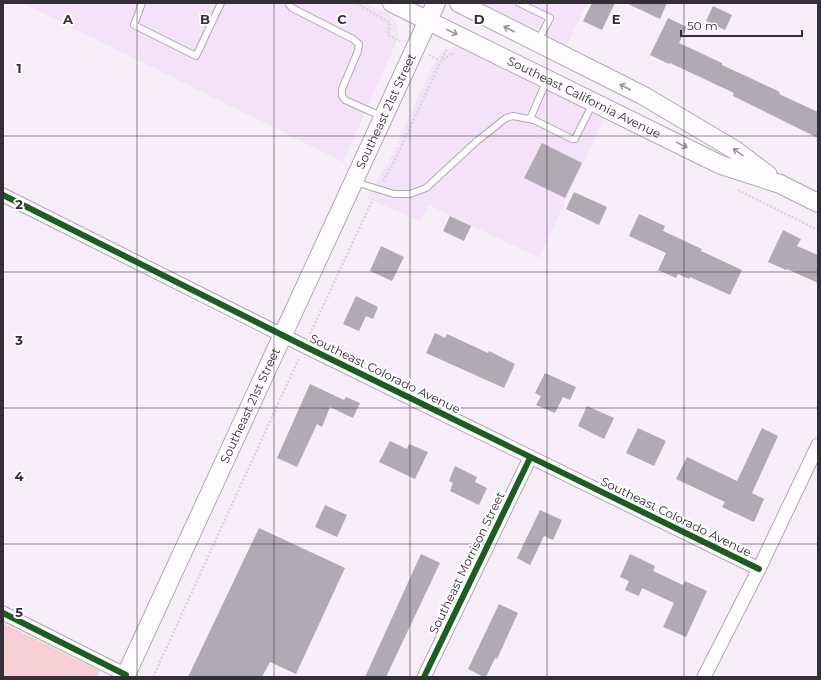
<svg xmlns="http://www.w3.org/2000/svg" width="821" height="680" font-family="Montserrat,sans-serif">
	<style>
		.built { fill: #f5e2fa }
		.green { fill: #f7ced4 }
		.building { fill: #afaab4 }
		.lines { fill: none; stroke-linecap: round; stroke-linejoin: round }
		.service-casing { stroke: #afa7b1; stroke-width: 8 }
		.minor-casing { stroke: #afa7b1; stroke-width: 15 }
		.secondary-casing { stroke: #afa7b1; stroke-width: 20 }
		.path { stroke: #d8d4d8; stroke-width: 2.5; stroke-dasharray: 2 2; stroke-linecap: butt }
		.service { stroke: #fefcfe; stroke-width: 6 }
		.minor { stroke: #fefcfe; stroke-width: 13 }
		.secondary { stroke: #fefcfe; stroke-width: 18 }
		.cycleway-casing { stroke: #fdfdfd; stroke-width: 8 }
		.cycleway { stroke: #1b5e20; stroke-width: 6 }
		.oneway { stroke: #9a949a }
		.grid { fill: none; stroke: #352d37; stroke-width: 1; stroke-opacity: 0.55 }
		.labels { text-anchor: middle; stroke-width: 4; stroke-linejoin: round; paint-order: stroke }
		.street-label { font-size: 12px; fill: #352d37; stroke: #fdfdfd }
		.grid-label { font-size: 13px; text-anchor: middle; font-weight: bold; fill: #352d37; stroke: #fdfdfd; stroke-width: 4; stroke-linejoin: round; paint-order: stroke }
	</style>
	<rect width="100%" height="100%" fill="#f7eef9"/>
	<path class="built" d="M23 3H367L390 15 396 22 398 34 395 45 343 162Z
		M477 3H587L566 47Z
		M454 47 462 48 605 117 539 258 429 205 420 221 366 198 389 161 433 65 442 51Z"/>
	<path class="green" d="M3 623 100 671 97 677H3Z"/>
	<path class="building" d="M592 3H615L602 30 583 21Z
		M626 3H667L660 19Z
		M713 6 732 15 725 30 706 21Z
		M668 18 687 27 679 43 722 63V65L780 92 779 94 818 112V138L733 96 734 93 670 63 669 64 650 55Z
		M542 143 582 163 565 198 524 178Z
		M574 192 607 207 599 225 566 209Z
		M639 214 665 226 663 231 702 249 701 251 742 270 730 295 690 277 689 279 678 274 676 278 658 270 666 253 629 236Z
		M450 216 471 226 464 241 443 231Z
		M783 230 801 239 797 246 818 255V283L787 269 786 270 768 262Z
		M381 246 404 257 392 281 370 271Z
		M356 296 378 307 373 319 366 316 359 331 343 324Z
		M435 333 445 338 447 334 488 353 489 351 515 364 504 388 426 353Z
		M545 373 576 387 570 400 563 397 555 413 536 405 541 396 535 393Z
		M310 384 344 400 346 397 360 403 353 418 330 407 322 427 317 424 297 467 277 458Z
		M587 406 614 418 604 439 578 426Z
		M638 428 666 441 654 466 626 453Z
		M762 428 778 436 752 493 764 499 754 522 722 507 725 502 676 479 687 457 737 481Z
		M390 441 407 449 409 444 428 452 415 479 379 462Z
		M455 466 477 477 475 482 487 488 479 505 450 491 453 483 449 481Z
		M325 505 347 515 337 537 315 527Z
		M540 510 562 520 553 540 544 536 530 565 517 558Z
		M259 528 345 568 296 674 270 662 262 677H188Z
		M421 554 440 563 386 677H365Z
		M630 554 655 566 653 571 683 585 685 581 707 591 686 637 663 627 674 603 642 588 639 596 625 590 629 581 620 577Z
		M499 604 518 613 497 659 495 658 486 677H484L468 669Z"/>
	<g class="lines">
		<defs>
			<path id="service" d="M142 3 134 25 196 56 221 3
				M288 3 292 8 353 39 359 44 358 51 342 89V96L345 100 381 116
				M519 3 550 18 538 41
				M530 119 546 82
				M355 182 394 194H410L426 188 477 141 506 118 513 116 534 120 572 139H575L593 103"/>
			<path id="minor" d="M3 195 304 346 759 569
				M3 613 126 675
				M424 677 530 458
				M704 677 759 569 818 445"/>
			<g id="secondary">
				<path id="s1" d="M392 3 721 165 780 184 818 203"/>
				<path d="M459 3 644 96 735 150 768 175"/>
				<path id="s2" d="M125 677 436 3"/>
			</g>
		</defs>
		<use href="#service" class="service-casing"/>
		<use href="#minor" class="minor-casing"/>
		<use href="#secondary" class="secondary-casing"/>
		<path class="path" d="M356 3 390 23 388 35 400 41
			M429 55 441 61 453 53 454 54
			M383 181 394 162 447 48
			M738 190 818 230
			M310 334 373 199
			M153 677 299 358"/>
		<use href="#service" class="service"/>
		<use href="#minor" class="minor"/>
		<use href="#secondary" class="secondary"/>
		<defs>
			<path id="cycleway" d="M3 195 304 346 759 569
				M3 613 126 675
				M424 677 530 458"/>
		</defs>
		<use href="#cycleway" class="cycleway-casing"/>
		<use href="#cycleway" class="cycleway"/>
	</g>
	<defs><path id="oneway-shaft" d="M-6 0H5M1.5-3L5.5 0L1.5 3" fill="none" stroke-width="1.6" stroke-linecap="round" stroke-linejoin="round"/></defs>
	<g class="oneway">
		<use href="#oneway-shaft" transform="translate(509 29) rotate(-153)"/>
		<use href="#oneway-shaft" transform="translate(452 32) rotate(25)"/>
		<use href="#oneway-shaft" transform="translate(625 87) rotate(-153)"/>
		<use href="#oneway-shaft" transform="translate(682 145) rotate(26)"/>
		<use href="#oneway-shaft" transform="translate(738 152) rotate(-144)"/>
	</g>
	<path class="grid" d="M137 3V677M274 3V677M410 3V677M547 3V677M684 3V677M3 136H818M3 272H818M3 408H818M3 544H818"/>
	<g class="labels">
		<g class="street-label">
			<text dy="4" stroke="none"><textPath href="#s1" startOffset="214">Southeast California Avenue</textPath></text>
			<text dy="4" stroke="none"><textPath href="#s2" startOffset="623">Southeast 21st Street</textPath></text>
			<text transform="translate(385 374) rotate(26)" y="4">Southeast Colorado Avenue</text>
			<text dy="4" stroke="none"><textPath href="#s2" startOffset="299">Southeast 21st Street</textPath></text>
			<text transform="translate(676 517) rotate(26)" y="4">Southeast Colorado Avenue</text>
			<text transform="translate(467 563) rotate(-64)" y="4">Southeast Morrison Street</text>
		</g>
	</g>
	<g class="grid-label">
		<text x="68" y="24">A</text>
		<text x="205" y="24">B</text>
		<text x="342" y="24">C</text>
		<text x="479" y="24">D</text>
		<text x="616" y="24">E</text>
		<text x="19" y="73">1</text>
		<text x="19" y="209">2</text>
		<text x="19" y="345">3</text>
		<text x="19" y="481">4</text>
		<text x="19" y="617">5</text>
	</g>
	<rect width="821" height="680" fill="none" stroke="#352d37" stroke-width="8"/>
	<path d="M681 30v6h121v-6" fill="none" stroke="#352d37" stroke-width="2"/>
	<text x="687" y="30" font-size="12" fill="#352d37" stroke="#fdfdfd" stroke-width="3" paint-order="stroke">50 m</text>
</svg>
